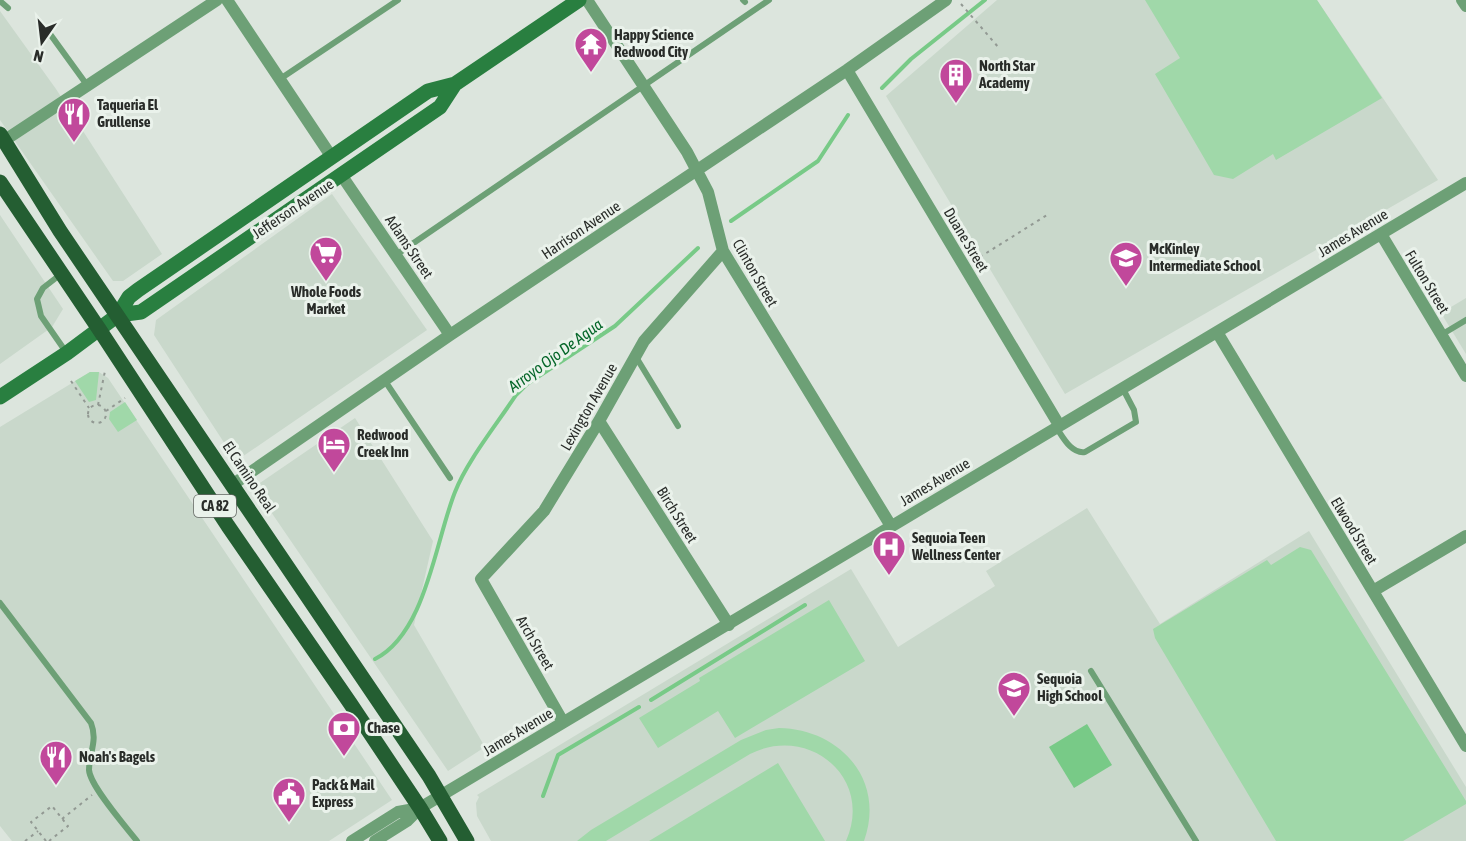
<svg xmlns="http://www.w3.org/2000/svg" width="1466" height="841" font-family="'Asap Condensed',sans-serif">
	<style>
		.built { fill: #c9d8cb }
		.green { fill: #a0d8a9 }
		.water { fill: #78ca87 }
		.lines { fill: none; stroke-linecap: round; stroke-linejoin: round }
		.stream { stroke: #78ca87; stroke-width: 4 }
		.path { stroke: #929993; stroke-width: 2; stroke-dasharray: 3 4.5; stroke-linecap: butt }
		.lane { stroke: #6da076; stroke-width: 6 }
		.street { stroke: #6da076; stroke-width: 12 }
		.secondary { stroke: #297f40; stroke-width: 15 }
		.primary { stroke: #245e32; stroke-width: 15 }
		.labels { text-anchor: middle; stroke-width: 6; stroke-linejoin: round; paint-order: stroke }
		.shield { fill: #eaf2eb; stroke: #636763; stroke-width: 1.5 }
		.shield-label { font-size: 14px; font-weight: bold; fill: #292c29 }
		.poi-label { font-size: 15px; font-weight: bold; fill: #292c29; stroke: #eaf2eb; text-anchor: start }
		.street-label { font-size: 15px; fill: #292c29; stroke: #eaf2eb }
		.water-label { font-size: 16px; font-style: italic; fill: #06672a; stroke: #eaf2eb }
	</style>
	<rect width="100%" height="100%" fill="#dce5dd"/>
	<path class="built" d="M997 0H1317L1438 180 1065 394 886 96Z
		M0 11 56 89 162 254 123 281H113L0 120Z
		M332 194 427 330 236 461 154 335 156 320Z
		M0 215 63 309 52 327 0 364Z
		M1466 298V354L1441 313Z
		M90 372H99L108 378 392 800 329 841H12L0 826V427Z
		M355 418 433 541 414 625 485 747 448 771 254 487Z
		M1087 508 1160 624 1309 531 1466 787V841H491L477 816 476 803 479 797 477 795 851 569 898 647 995 586 986 571Z"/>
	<path class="green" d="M1145 0H1317L1382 98 1276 160 1273 154 1233 179 1214 175 1155 74 1180 58Z
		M90 372H99L96 400 89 402 75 381Z
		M125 402 137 420 118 432 109 419 110 412Z
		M1300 547 1311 550 1466 801V804L1403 841H1276L1155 638 1153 629 1267 560 1271 565Z
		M829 600 865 661 735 738 718 711 658 748 639 718 700 681 699 678Z
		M779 728C840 729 886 780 864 841H846C874 778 809 724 750 754L606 841H577L591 830 741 740 766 730Z
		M778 763 825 841H649Z"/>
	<path class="water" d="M1087 724 1112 765 1074 788 1049 747Z"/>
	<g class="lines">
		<path class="stream" d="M882 88 911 59 985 0
			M731 221 818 161 848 115
			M375 659C426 633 435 542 455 492 467 461 497 424 516 395L527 384 615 326 698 248
			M651 700 805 605
			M543 796 558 755 639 707"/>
		<path class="path" d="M961 4 999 48
			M980 257 1047 215
			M71 381 89 408
			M88 414a9 9 0 1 1 18 0a9 9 0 1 1-18 0Z
			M98 405 105 371
			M106 411 125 398
			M62 819 92 795
			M25 841 38 831
			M46 841 31 822 52 806 68 826 49 841"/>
		<path class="lane" d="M743 0 745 2
			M0 1 8 8
			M50 34 87 85
			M280 79 398 0
			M396 255 769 0
			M61 274 43 288 37 299 41 316 66 352
			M1441 335 1466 320
			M636 357 678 426
			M385 381 450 478
			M1056 427C1063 437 1071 454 1085 452L1136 422 1134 410 1123 389
			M0 603 91 723C98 741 89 753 89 770 90 786 126 827 137 841
			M1091 671 1196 841"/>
		<path class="street" d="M227 0 331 156
			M587 0 687 152 708 192 723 251 891 526
			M1462 0 1466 6
			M847 70 1059 425
			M5 140 217 0
			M342 176 450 335
			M1381 234 1466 376
			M1217 332 1466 746
			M599 421 729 625
			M232 485 450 335 847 70 946 0
			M1373 591 1466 536
			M563 722 481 579 544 511 599 421 644 341 723 251
			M352 841 398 812 420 808
			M375 841 407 821 420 808 1466 183"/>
		<path class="secondary" d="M118 315 141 312 440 107 455 84
			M0 397 67 353 118 315 129 297 138 290 428 91 455 84 579 0"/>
		<path class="primary" d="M0 134 60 231 429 776 467 841
			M0 182 99 329 228 526 350 703 420 808 440 841"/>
	</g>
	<defs>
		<symbol id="temple-pin" viewBox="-11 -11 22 30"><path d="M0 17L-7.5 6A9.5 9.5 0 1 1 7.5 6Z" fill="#c1489b" stroke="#eaf2eb"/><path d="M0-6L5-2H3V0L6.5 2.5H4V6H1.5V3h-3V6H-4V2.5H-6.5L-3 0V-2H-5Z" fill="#fff"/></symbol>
		<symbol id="building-pin" viewBox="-11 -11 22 30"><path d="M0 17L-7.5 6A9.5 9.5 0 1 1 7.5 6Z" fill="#c1489b" stroke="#eaf2eb"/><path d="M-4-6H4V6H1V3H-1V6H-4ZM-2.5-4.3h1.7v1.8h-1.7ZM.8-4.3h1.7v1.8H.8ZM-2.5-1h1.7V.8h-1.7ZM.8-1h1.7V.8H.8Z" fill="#fff"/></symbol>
		<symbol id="restaurant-pin" viewBox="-11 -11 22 30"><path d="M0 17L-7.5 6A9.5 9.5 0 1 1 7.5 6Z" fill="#c1489b" stroke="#eaf2eb"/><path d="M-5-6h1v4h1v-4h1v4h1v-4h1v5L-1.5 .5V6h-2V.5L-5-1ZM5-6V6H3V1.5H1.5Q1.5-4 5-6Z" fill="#fff"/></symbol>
		<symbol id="supermarket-pin" viewBox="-11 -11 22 30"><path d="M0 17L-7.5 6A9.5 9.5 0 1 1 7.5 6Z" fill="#c1489b" stroke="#eaf2eb"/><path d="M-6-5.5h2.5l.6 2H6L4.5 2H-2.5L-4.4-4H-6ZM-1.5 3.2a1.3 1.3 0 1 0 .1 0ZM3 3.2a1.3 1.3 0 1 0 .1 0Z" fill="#fff"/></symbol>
		<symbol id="school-pin" viewBox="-11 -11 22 30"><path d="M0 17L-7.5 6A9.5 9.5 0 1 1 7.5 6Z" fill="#c1489b" stroke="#eaf2eb"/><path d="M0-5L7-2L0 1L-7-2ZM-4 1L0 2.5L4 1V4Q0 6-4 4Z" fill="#fff"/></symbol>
		<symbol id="hotel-pin" viewBox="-11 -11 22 30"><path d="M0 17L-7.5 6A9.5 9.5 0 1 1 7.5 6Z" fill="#c1489b" stroke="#eaf2eb"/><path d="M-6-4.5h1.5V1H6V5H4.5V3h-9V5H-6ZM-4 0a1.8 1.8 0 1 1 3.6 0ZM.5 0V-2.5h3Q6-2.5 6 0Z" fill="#fff"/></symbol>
		<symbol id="hospital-pin" viewBox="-11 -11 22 30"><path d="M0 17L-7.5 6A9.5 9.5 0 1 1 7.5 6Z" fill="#c1489b" stroke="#eaf2eb"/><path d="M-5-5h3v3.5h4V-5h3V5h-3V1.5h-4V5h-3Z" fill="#fff"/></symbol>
		<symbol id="bank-pin" viewBox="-11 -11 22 30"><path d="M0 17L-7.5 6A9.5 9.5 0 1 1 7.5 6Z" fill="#c1489b" stroke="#eaf2eb"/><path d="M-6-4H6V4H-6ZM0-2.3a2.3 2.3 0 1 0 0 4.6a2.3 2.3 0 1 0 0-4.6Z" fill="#fff"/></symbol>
		<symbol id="civic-pin" viewBox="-11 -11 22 30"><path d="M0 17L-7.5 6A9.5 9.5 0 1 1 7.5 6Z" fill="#c1489b" stroke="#eaf2eb"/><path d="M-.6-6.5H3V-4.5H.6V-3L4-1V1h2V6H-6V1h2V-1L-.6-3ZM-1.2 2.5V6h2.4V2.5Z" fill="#fff"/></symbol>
	</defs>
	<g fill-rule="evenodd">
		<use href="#temple-pin" x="572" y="25" width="38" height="52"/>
		<use href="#building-pin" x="937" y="56" width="38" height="52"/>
		<use href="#restaurant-pin" x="55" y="95" width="38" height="52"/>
		<use href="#supermarket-pin" x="307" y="234" width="38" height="52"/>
		<use href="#school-pin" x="1107" y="239" width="38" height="52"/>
		<use href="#hotel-pin" x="315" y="425" width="38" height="52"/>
		<use href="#hospital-pin" x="870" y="528" width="38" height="52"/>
		<use href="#school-pin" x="995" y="669" width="38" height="52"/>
		<use href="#bank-pin" x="325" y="709" width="38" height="52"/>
		<use href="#restaurant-pin" x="37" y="738" width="38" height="52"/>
		<use href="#civic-pin" x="270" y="775" width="38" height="52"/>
	</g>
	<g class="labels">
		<rect class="shield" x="194" y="495" width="42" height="22" rx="4.5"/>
		<g class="shield-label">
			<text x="215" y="511">CA 82</text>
		</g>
		<g class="poi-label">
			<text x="614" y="40">Happy Science<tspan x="614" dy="17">Redwood City</tspan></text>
			<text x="979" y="71">North Star<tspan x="979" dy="17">Academy</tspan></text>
			<text x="97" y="110">Taqueria El<tspan x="97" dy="17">Grullense</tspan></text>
			<text x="1149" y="254">McKinley<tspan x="1149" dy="17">Intermediate School</tspan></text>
			<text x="326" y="297" text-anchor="middle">Whole Foods<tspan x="326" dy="17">Market</tspan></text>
			<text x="357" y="440">Redwood<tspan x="357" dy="17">Creek Inn</tspan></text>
			<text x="912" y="543">Sequoia Teen<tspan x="912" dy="17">Wellness Center</tspan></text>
			<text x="1037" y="684">Sequoia<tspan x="1037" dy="17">High School</tspan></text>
			<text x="367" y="733">Chase</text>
			<text x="79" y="762">Noah's Bagels</text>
			<text x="312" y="790">Pack &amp; Mail<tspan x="312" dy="17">Express</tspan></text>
		</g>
		<g class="street-label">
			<text transform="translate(293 209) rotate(-34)" y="5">Jefferson Avenue</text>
			<text transform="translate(581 230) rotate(-34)" y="5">Harrison Avenue</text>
			<text transform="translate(1353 233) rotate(-31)" y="5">James Avenue</text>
			<text transform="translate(966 240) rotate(59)" y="5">Duane Street</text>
			<text transform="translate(409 247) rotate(56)" y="5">Adams Street</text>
			<text transform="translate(755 273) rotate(60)" y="5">Clinton Street</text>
			<text transform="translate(1427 282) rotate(59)" y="5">Fulton Street</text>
			<text transform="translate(589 407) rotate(-60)" y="5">Lexington Avenue</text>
			<text transform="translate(249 477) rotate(56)" y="5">El Camino Real</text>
			<text transform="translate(935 482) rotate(-31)" y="5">James Avenue</text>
			<text transform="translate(677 515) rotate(58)" y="5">Birch Street</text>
			<text transform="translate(1354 531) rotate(59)" y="5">Elwood Street</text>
			<text transform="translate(535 643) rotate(60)" y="5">Arch Street</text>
			<text transform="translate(518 732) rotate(-31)" y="5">James Avenue</text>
		</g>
		<g class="water-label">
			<text transform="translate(555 355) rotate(-36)" y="6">Arroyo Ojo De Agua</text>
		</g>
	</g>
	<g transform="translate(42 42) rotate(194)" stroke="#eaf2eb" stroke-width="4.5" paint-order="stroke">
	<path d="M0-4.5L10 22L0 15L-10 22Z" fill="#292c29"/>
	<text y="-9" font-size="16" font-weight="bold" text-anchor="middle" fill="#292c29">N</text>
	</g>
</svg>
